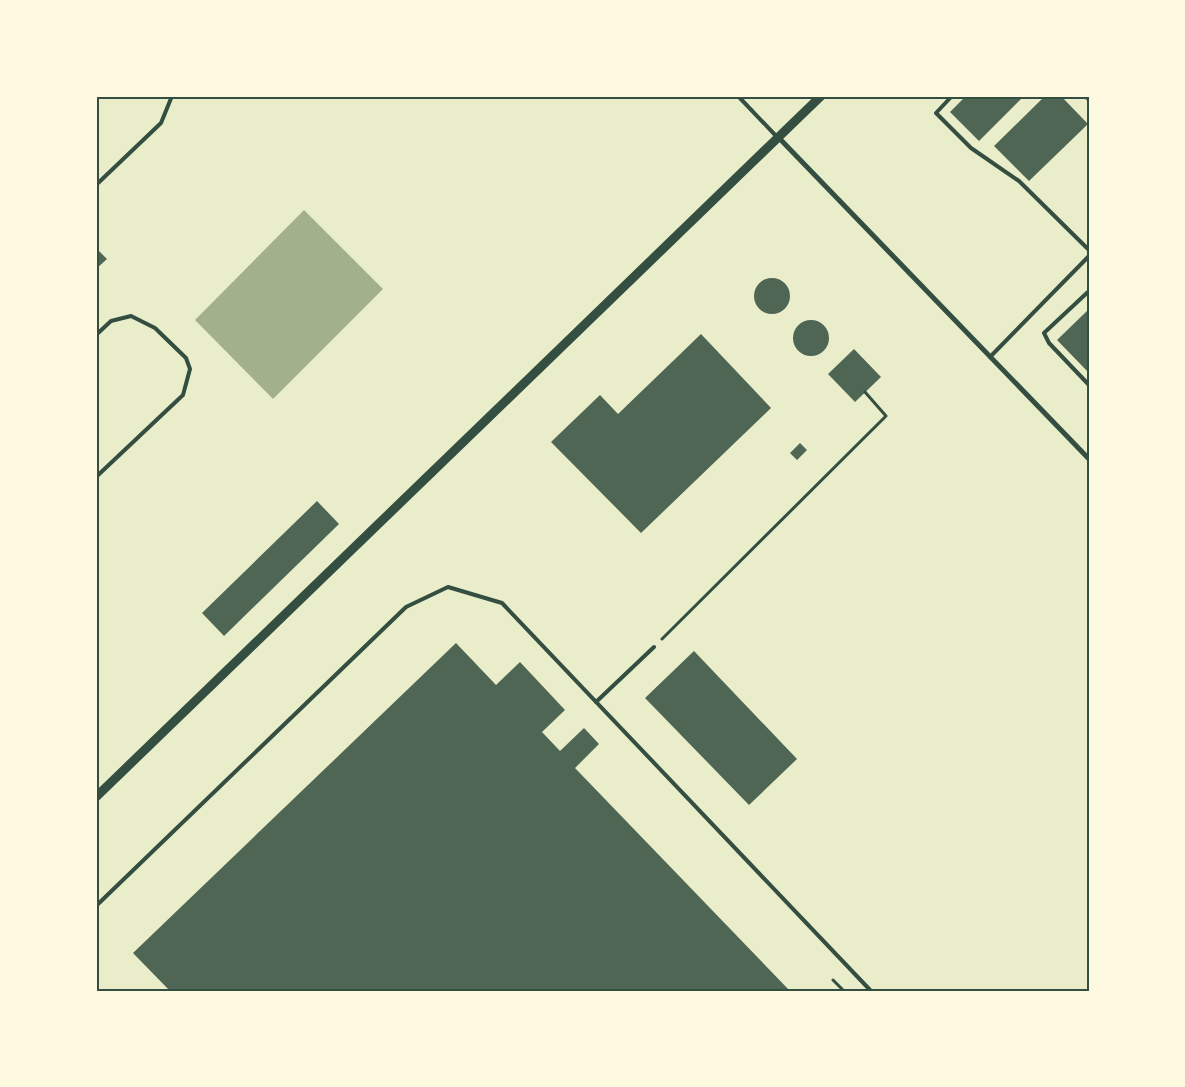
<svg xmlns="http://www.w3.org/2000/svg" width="1185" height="1087" font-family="'IBM Plex Sans',sans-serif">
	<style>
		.water { fill: #a3b18a }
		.building { fill: #4f6655 }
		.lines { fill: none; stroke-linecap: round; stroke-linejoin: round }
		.path { stroke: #344e41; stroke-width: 3 }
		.service { stroke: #344e41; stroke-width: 4 }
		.minor { stroke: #344e41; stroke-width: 5 }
		.tertiary { stroke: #344e41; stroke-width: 9 }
		.neatline { fill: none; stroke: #344e41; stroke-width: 2 }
	</style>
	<rect width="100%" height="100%" fill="#e9edc9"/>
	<path class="water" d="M304 210 383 289 273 399 195 320Z"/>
	<path class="building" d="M966 96H1024L979 141 950 112Z
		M1045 96H1061L1088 124 1029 181 994 146Z
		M96 248 107 259 96 269Z
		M754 296a18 18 0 1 1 36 0a18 18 0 1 1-36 0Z
		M1089 309V373L1057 340Z
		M793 338a18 18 0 1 1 36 0a18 18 0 1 1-36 0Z
		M701 334 771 408 641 533 551 442 600 395 618 414Z
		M854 349 881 377 855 402 828 374Z
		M800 443 807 450 797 460 790 453Z
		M317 501 339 524 224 636 202 613Z
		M456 643 496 685 520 662 565 710 542 732 560 751 584 728 599 744 575 768 790 991H170L133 953Z
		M694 651 797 759 749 805 645 698Z"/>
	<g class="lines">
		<path class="path" d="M662 639 886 416 865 392
			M833 980 844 991"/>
		<path class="service" d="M738 96 778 138
			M952 96 936 113 971 148 1019 181 1089 250
			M1086 96 1089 100
			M96 185 161 123 172 96
			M1089 291 1044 333 1049 343 1089 385
			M96 335 111 321 131 316 155 328 186 358 190 369 183 395 96 477
			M990 357 1089 256
			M596 702 654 647
			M96 906 406 607 448 587 502 603 871 991"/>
		<path class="minor" d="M779 138 1089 459"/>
		<path class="tertiary" d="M96 797 821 96"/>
	</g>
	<rect width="1185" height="1087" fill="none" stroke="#fefae0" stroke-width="195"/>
	<rect x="98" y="98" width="990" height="892" class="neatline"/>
</svg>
